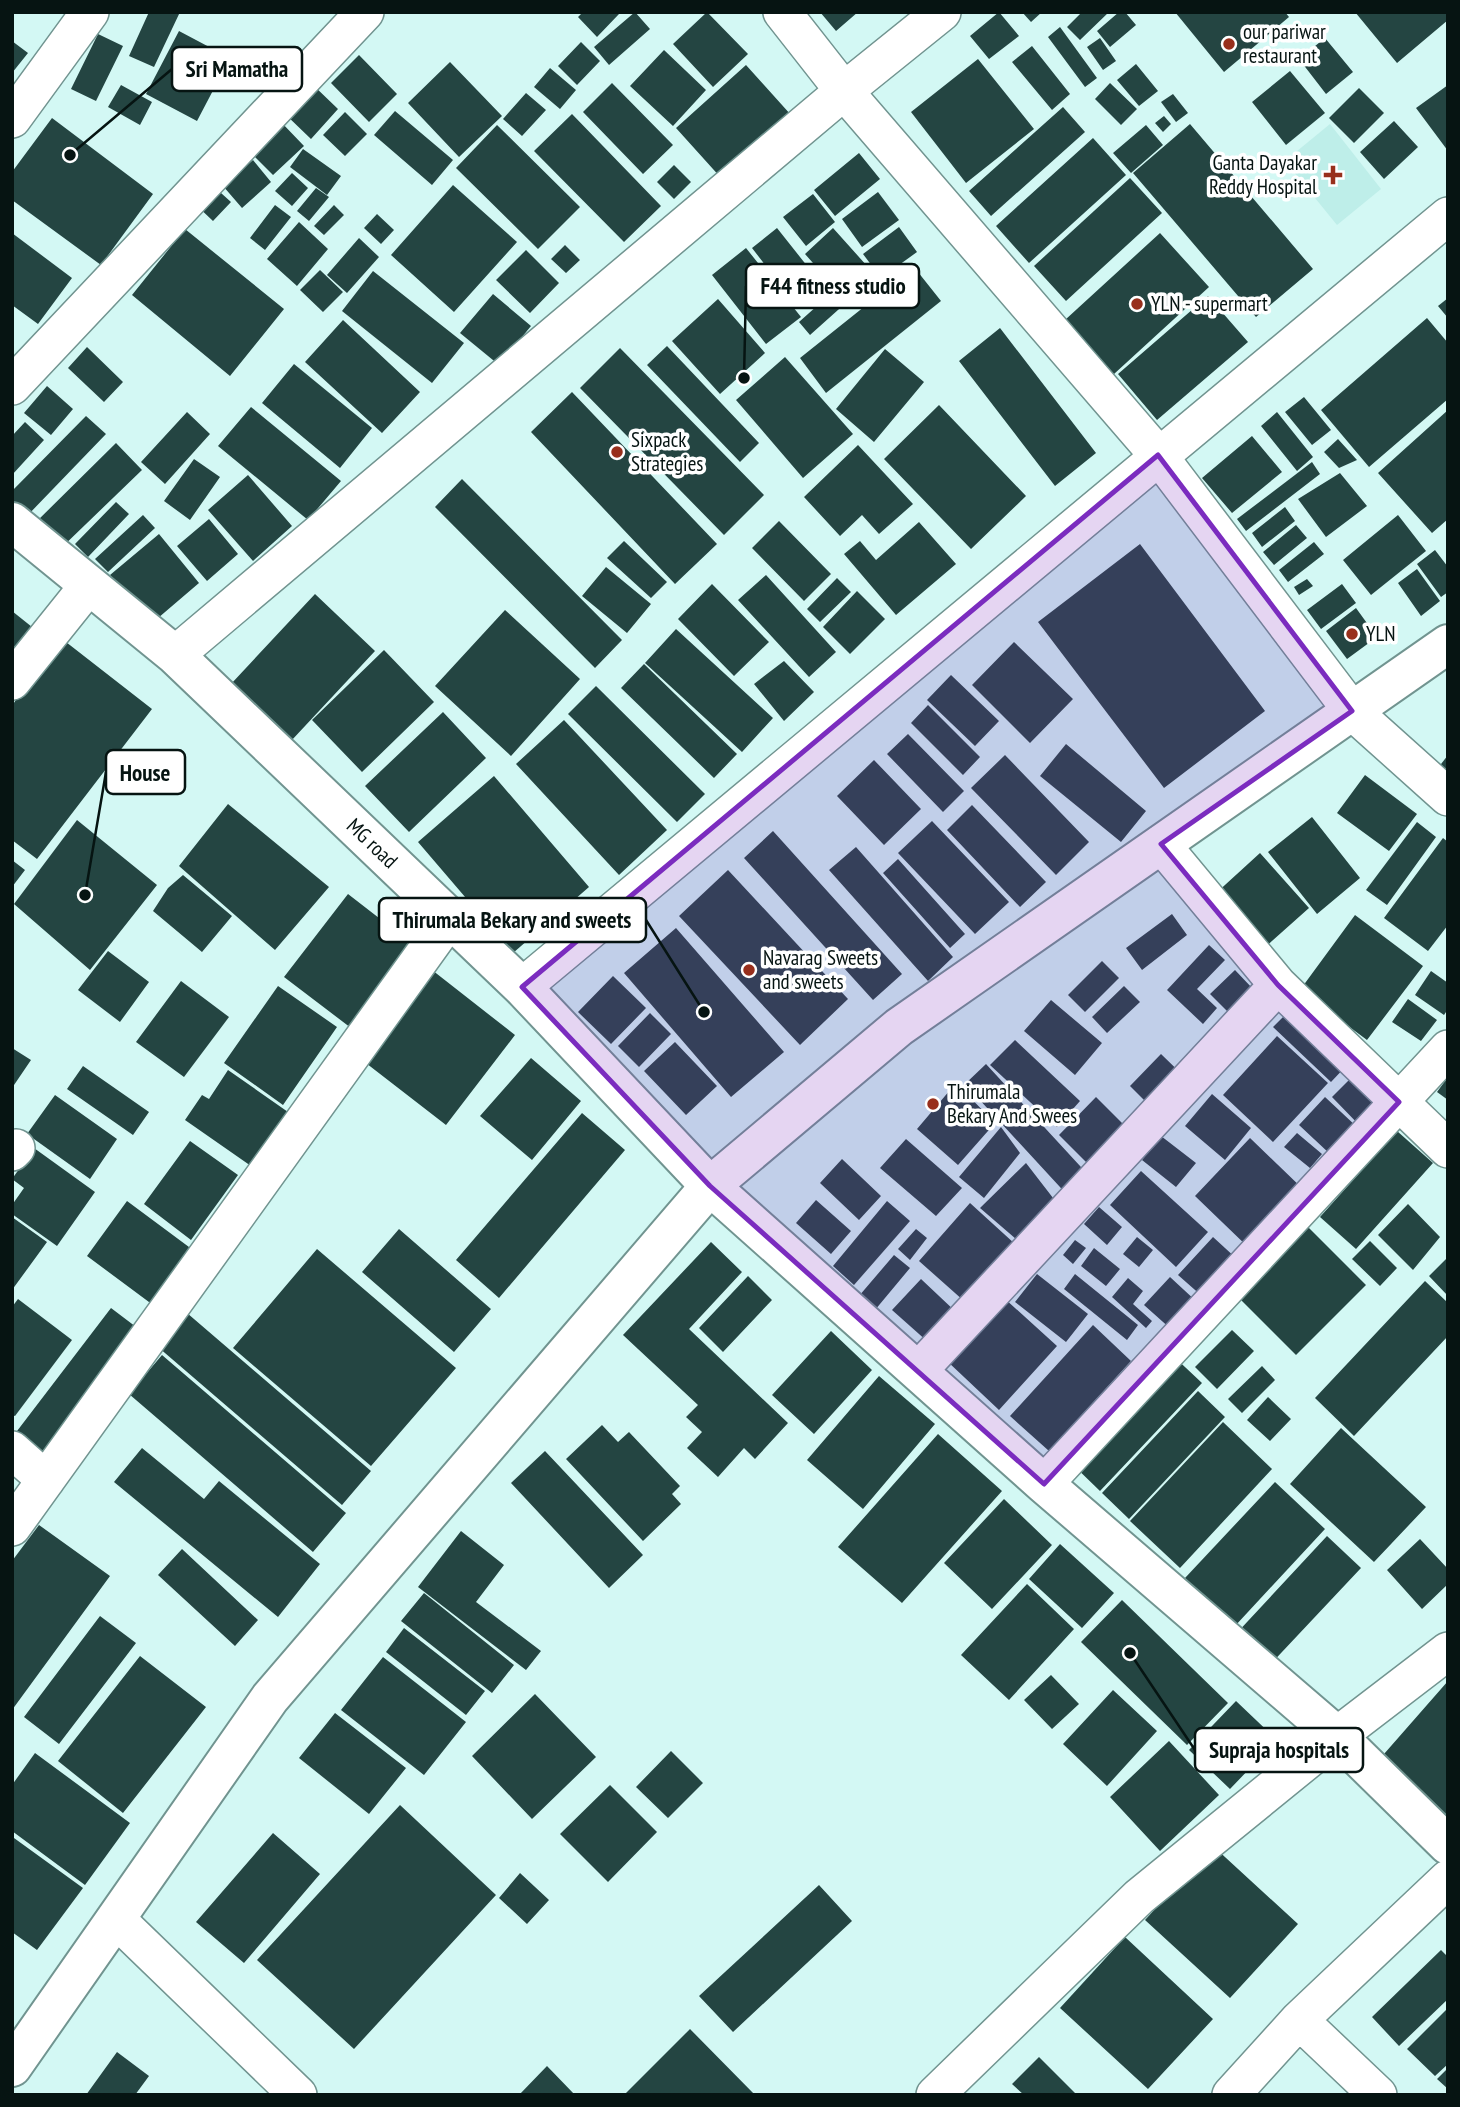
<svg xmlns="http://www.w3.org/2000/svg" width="1460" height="2107" font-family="'PT Sans Narrow',sans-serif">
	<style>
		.built { fill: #beeee9 }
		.building { fill: #244542 }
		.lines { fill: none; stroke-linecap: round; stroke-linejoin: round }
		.minor-casing { stroke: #719490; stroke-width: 40 }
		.tertiary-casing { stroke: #719490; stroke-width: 42 }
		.secondary-casing { stroke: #719490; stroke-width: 42 }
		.minor { stroke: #fff; stroke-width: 37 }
		.tertiary { stroke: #fff; stroke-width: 38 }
		.secondary { stroke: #fff; stroke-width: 38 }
		.marked { fill: #7b2cbf; fill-opacity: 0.2; stroke: #7b2cbf; stroke-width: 5; stroke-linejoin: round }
		.poi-dot { fill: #982f1c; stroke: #fff; stroke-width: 2.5 }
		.labels { text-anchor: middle; stroke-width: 7; stroke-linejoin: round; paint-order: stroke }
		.poi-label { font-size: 21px; fill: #061412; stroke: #fff; text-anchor: start }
		.street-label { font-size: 21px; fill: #061412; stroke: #fff }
		.leader { fill: none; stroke: #061412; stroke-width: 2.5 }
		.callout-dot { fill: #061412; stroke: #fff; stroke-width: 2.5 }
		.callout { fill: #fff; stroke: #061412; stroke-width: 2.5 }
		.callout-label { font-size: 23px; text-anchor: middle; font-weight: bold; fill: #061412 }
	</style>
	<rect width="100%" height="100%" fill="#d3f8f4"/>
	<path class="built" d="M1330 124 1381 189 1337 225 1285 161Z"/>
	<path class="building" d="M149 12H180L154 67 129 56Z
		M583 12H617L619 14 597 37 578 17Z
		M635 12 650 29 609 65 594 47Z
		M707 12 748 54 713 87 673 44Z
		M820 12H858L836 31Z
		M999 12 1019 36 989 59 970 36Z
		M1022 12H1042L1031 22Z
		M1082 12H1109L1080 40 1067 27Z
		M1119 12H1125L1136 25 1110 47 1097 31Z
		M1175 12H1285L1289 17 1224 72Z
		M1355 12H1448V20L1397 63Z
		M1060 27 1097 78 1085 87 1048 37Z
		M179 31 230 58 197 121 146 94Z
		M98 34 123 46 96 101 71 89Z
		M1100 38 1116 61 1103 70 1087 47Z
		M1325 38 1353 72 1326 94 1299 59Z
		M12 41 28 53 12 73Z
		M581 42 600 61 577 85 558 66Z
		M1032 46 1070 94 1052 110 1012 62Z
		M664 50 706 90 673 126 630 86Z
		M359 55 397 94 369 122 331 83Z
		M978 59 1034 129 966 183 911 112Z
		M450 62 502 116 459 157 408 103Z
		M1136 64 1158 91 1139 106 1117 80Z
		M746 65 791 115 722 179 676 128Z
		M550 68 576 90 560 109 534 87Z
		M1290 71 1325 113 1286 145 1252 102Z
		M612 83 673 145 643 174 583 112Z
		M1110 83 1137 109 1121 125 1095 99Z
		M312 84 338 109 311 139 284 113Z
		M121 85 152 102 140 125 108 107Z
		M1448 85V151L1416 108Z
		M1359 88 1384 113 1354 143 1329 118Z
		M526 93 546 110 522 136 503 119Z
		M1173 94 1188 113 1176 122 1161 102Z
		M1063 107 1085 132 991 216 969 191Z
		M395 111 453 160 432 185 374 135Z
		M345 112 367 134 345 156 323 135Z
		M572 114 661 206 624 242 534 151Z
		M1164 116 1171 124 1163 132 1155 123Z
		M52 118 153 194 101 265 12 200V172Z
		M280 121 304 146 273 175 249 151Z
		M1394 121 1418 147 1384 179 1360 152Z
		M1190 124 1313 269 1256 317 1133 173Z
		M497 125 580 207 538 249 456 168Z
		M1146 125 1163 145 1131 173 1113 153Z
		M1093 138 1126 175 1029 263 996 226Z
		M303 149 341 176 327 195 290 167Z
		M859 153 880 179 835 216 814 190Z
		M253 160 271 182 242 208 223 186Z
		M674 165 691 182 674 199 657 182Z
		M292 173 308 188 292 206 275 191Z
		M1130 178 1162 213 1066 301 1034 266Z
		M211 184 231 202 213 221 194 203Z
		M453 185 517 242 454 312 391 255Z
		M316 188 329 197 309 221 297 211Z
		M878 192 899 220 862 247 842 219Z
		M813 194 835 222 806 246 783 217Z
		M275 205 291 217 265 250 250 238Z
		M334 205 344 215 324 235 314 226Z
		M377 214 394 230 381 244 364 228Z
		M299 222 328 249 297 286 267 259Z
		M899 227 917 252 881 278 863 254Z
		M777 228 823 286 797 306 752 248Z
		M833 228 876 276 810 335 799 322 836 289 805 254Z
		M185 229 284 309 230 376 132 295Z
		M12 233 72 278 38 324 12 305Z
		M1160 233 1209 287 1114 374 1065 320Z
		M359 238 379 257 347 293 327 275Z
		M565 245 580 260 566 273 551 259Z
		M746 248 801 317 766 344 712 275Z
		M526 250 559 283 530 313 496 280Z
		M914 267 941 301 826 393 800 358Z
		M320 270 343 292 323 312 300 290Z
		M373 271 464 343 432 383 342 311Z
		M493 294 531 326 499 365 460 333Z
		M1208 296 1248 342 1157 420 1118 374Z
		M1448 298V318L1438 306Z
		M718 299 765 353 720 394 672 341Z
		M1427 318 1448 343V399L1369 467 1321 410Z
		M343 320 420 392 382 433 305 362Z
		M1000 328 1096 453 1055 486 959 361Z
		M667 346 759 443 740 462 647 365Z
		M87 347 123 382 104 402 68 368Z
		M620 348 764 495 724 535 580 388Z
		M885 349 924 382 874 442 836 409Z
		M785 357 853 434 803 478 736 400Z
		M294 364 372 428 340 468 262 403Z
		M47 386 73 409 51 435 24 413Z
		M572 392 717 544 675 584 531 432Z
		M1304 397 1331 430 1312 445 1285 412Z
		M939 405 1026 496 971 549 884 459Z
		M251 407 341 481 308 520 218 446Z
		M1448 410V519L1432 533 1378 473Z
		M187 412 210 434 165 484 141 462Z
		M1277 412 1313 457 1297 471 1261 426Z
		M86 416 106 434 26 517 12 504V491Z
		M25 422 44 440 12 475V436Z
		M1252 436 1282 472 1232 513 1202 478Z
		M1338 439 1357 460 1339 468 1324 452Z
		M116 443 142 470 57 552 32 526Z
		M858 445 913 504 879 534 862 515 840 536 804 497Z
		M194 459 220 477 190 520 164 501Z
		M1312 462 1320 474 1246 531 1237 519Z
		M1340 473 1367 506 1326 537 1298 499Z
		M248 475 292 526 253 561 208 510Z
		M462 479 622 640 595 668 435 507Z
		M116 502 129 514 88 557 75 544Z
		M1285 507 1295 521 1262 547 1252 533Z
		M143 515 155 528 108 572 95 559Z
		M1398 515 1426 551 1371 595 1343 560Z
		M209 519 238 554 207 581 177 546Z
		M779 521 831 574 804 601 752 548Z
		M919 522 956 564 896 615 844 554 860 541 876 560Z
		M1296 525 1307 538 1274 565 1263 552Z
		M159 534 199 583 151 624 110 575Z
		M624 541 667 582 651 598 607 558Z
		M1314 542 1324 554 1288 582 1279 570Z
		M1140 544 1265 711 1164 788 1038 622Z
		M1435 550 1448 567V592L1441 597 1417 564Z
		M606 567 651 604 627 633 582 596Z
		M1417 569 1440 601 1421 616 1398 583Z
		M766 575 836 652 809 677 738 600Z
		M837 578 851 592 820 622 807 609Z
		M1307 579 1313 586 1299 595 1294 587Z
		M712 584 769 642 734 676 678 619Z
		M1342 584 1356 603 1321 629 1307 610Z
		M857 591 885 619 850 654 823 627Z
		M315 594 375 651 291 741 231 684Z
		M1356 608 1377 637 1347 659 1326 631Z
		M505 610 580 679 511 756 435 686Z
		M12 611 37 631 12 661Z
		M676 629 773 718 742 752 645 663Z
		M57 635 152 709 37 859 12 840V706Z
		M1014 642 1073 699 1030 743 972 685Z
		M384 650 434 702 362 772 312 720Z
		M784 661 814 692 784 721 754 684Z
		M644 664 737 754 714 778 621 688Z
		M951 675 999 721 975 746 927 700Z
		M596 686 705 794 677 822 568 714Z
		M928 705 980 757 963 775 911 723Z
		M443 712 486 758 409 832 365 786Z
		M564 720 667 830 619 875 516 764Z
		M908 734 964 791 943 812 887 754Z
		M1066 744 1146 811 1121 842 1040 776Z
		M1005 755 1089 842 1056 875 971 788Z
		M1448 755V776L1438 768Z
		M874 760 921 809 884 845 837 796Z
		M1365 775 1417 814 1389 851 1337 813Z
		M494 776 589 887 513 953 418 842Z
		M228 804 329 887 275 950 179 866Z
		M972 805 1046 882 1020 907 947 830Z
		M1312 817 1360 878 1317 914 1268 852Z
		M77 820 157 885 90 970 14 904Z
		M932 821 1009 902 975 934 898 853Z
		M1417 822 1436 837 1387 905 1366 890Z
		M773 831 902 974 873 1000 744 858Z
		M1443 838 1448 842V925L1428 951 1384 918Z
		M856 847 953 957 928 981 829 870Z
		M1260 853 1309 908 1262 950 1214 895Z
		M898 859 965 934 950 948 883 873Z
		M12 860 25 870 12 887Z
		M728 870 848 999 800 1045 679 916Z
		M183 875 232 916 202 952 153 911 168 888Z
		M348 894 419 949 355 1031 284 977Z
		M1172 914 1187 935 1142 970 1126 948Z
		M1355 915 1423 966 1367 1040 1300 990Z
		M676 928 784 1052 731 1097 624 973Z
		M1209 945 1225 960 1197 989 1217 1008 1203 1024 1167 990Z
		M108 951 149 982 120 1022 78 990Z
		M1102 961 1119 978 1085 1012 1068 995Z
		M432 970 515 1035 446 1125 362 1060Z
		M1235 970 1253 989 1229 1013 1210 994Z
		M1431 971 1448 983V1009L1444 1015 1415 995Z
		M613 976 646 1008 611 1044 578 1012Z
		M181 981 229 1017 184 1077 136 1042Z
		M278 986 337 1027 283 1105 224 1063Z
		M1124 986 1140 1002 1107 1033 1092 1017Z
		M1408 999 1437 1020 1421 1041 1392 1022Z
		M1051 1000 1102 1043 1075 1075 1024 1031Z
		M1291 1009 1348 1064 1331 1082 1273 1027Z
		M650 1013 671 1034 639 1067 618 1046Z
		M1277 1036 1328 1083 1273 1142 1223 1095Z
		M1015 1040 1080 1101 1057 1127 990 1065Z
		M675 1042 717 1086 686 1115 644 1071Z
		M12 1048 31 1060 12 1088Z
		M1161 1054 1196 1088 1165 1121 1130 1086Z
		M531 1058 581 1101 532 1160 480 1116Z
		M986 1064 1092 1179 1071 1199 965 1084Z
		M83 1066 149 1112 133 1135 67 1089Z
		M228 1070 288 1112 251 1166 185 1120 202 1095 209 1099Z
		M1354 1075 1385 1105 1362 1128 1332 1097Z
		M1448 1077V1100L1437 1092Z
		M956 1083 995 1123 958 1165 917 1129Z
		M1212 1094 1251 1128 1225 1160 1185 1126Z
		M55 1095 117 1139 90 1179 27 1134Z
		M1096 1097 1128 1129 1091 1167 1059 1135Z
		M1325 1097 1357 1127 1330 1154 1299 1125Z
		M582 1113 625 1150 499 1298 456 1260Z
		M1001 1127 1020 1153 984 1198 959 1177Z
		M1397 1131 1433 1163 1356 1249 1320 1217Z
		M1297 1133 1322 1154 1310 1168 1284 1147Z
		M1161 1136 1196 1163 1176 1187 1142 1160Z
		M1250 1138 1305 1191 1250 1249 1195 1196Z
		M906 1139 962 1188 936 1216 880 1168Z
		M190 1141 238 1175 191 1240 144 1204Z
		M34 1148 95 1192 57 1246 12 1214V1205L24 1188 12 1179Z
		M842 1159 881 1196 859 1220 820 1183Z
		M1026 1163 1060 1207 1024 1246 980 1208Z
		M1141 1171 1208 1232 1176 1267 1110 1205Z
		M816 1200 851 1231 831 1254 796 1223Z
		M127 1201 193 1250 153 1305 87 1256Z
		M887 1201 910 1221 854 1285 833 1266Z
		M970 1203 1015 1244 964 1301 919 1261Z
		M1408 1204 1440 1237 1413 1270 1378 1235Z
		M1099 1207 1122 1227 1107 1245 1084 1224Z
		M12 1217 47 1242 12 1290Z
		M1304 1223 1366 1285 1296 1355 1235 1294Z
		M399 1229 491 1309 454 1352 362 1272Z
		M916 1229 927 1238 910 1260 898 1249Z
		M1137 1237 1153 1250 1139 1267 1123 1254Z
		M1213 1237 1237 1259 1203 1297 1178 1275Z
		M1075 1240 1086 1248 1073 1264 1063 1255Z
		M1370 1241 1397 1268 1380 1286 1352 1259Z
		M711 1242 742 1272 689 1329 788 1423 755 1459 744 1448 718 1477 687 1448 702 1432 686 1417 698 1405 623 1335Z
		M1094 1248 1120 1269 1106 1286 1081 1266Z
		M317 1249 456 1368 371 1466 233 1348Z
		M894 1255 910 1268 875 1310 859 1296Z
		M1448 1257V1296L1429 1276Z
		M1037 1274 1088 1314 1066 1342 1015 1302Z
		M1075 1274 1138 1325 1127 1340 1064 1289Z
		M748 1276 772 1300 723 1352 699 1328Z
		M1170 1277 1197 1302 1172 1330 1144 1305Z
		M1128 1278 1143 1291 1133 1304 1152 1321 1146 1328 1112 1297Z
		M921 1279 956 1312 928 1342 892 1310Z
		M1425 1281 1448 1303V1336L1354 1436 1315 1398Z
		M1004 1298 1057 1346 999 1410 947 1361Z
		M18 1299 72 1340 15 1416 12 1415V1307Z
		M111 1308 144 1333 48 1461 14 1435Z
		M187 1313 371 1471 342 1505 158 1347Z
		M1093 1325 1131 1361 1049 1451 1010 1416Z
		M1232 1330 1254 1351 1217 1389 1195 1367Z
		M831 1331 872 1370 814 1434 772 1395Z
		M1169 1352 1202 1383 1100 1491 1068 1460Z
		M162 1355 346 1513 313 1552 129 1394Z
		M1262 1366 1275 1380 1242 1413 1228 1399Z
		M879 1376 935 1424 863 1509 807 1460Z
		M1198 1391 1225 1417 1129 1519 1102 1493Z
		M1268 1397 1291 1419 1270 1441 1247 1420Z
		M1223 1422 1272 1469 1180 1568 1130 1521Z
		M602 1425 618 1442 629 1432 680 1486 672 1494 681 1504 643 1541 566 1459Z
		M1341 1428 1426 1507 1374 1562 1290 1484Z
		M938 1434 1002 1491 902 1603 838 1547Z
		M142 1448 204 1499 219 1481 320 1564 278 1617 114 1482Z
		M545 1451 643 1555 609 1588 511 1483Z
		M1275 1482 1325 1529 1235 1626 1185 1578Z
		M1004 1499 1052 1545 992 1609 944 1563Z
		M39 1525 110 1576 12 1710V1561Z
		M461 1531 504 1565 476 1602 541 1651 526 1670 418 1587Z
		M1327 1536 1361 1568 1268 1667 1234 1636Z
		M1420 1539 1448 1569V1584L1422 1609 1387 1570Z
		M1060 1544 1114 1593 1082 1628 1029 1579Z
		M182 1549 258 1620 235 1646 158 1575Z
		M1027 1584 1074 1629 1009 1700 961 1655Z
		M424 1593 514 1665 492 1693 401 1621Z
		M1122 1600 1228 1703 1187 1745 1081 1642Z
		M100 1616 136 1643 59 1744 24 1717Z
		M404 1628 485 1691 466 1715 386 1652Z
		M140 1656 206 1707 123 1813 58 1761Z
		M383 1657 466 1722 424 1775 341 1710Z
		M1051 1675 1079 1704 1052 1729 1024 1700Z
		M1448 1681V1824L1377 1762Z
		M1113 1690 1157 1731 1107 1786 1063 1744Z
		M535 1694 596 1757 532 1819 472 1756Z
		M1236 1701 1277 1740 1230 1789 1189 1750Z
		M335 1713 406 1768 369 1814 299 1758Z
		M1169 1741 1219 1795 1160 1851 1110 1797Z
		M671 1751 703 1783 668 1818 636 1787Z
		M35 1753 130 1823 85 1885 12 1831V1785Z
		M610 1785 657 1832 608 1882 560 1834Z
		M400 1805 496 1895 354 2049 257 1960Z
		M273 1833 320 1874 244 1963 196 1922Z
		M14 1838 83 1888 37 1950 12 1932V1841Z
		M1213 1846 1298 1924 1230 1998 1145 1920Z
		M520 1873 549 1900 527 1924 499 1898Z
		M819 1885 852 1921 733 2032 699 1996Z
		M1125 1937 1213 2019 1148 2089 1060 2008Z
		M1441 1950 1448 1957V1999L1399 2046 1372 2017Z
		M1448 2008V2064L1435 2076 1407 2049Z
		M690 2029 755 2095H624Z
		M117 2052 149 2076 135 2095H86Z
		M1039 2057 1077 2095H1024L1012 2084Z
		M547 2066 575 2095H519Z
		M1448 2068V2089L1437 2079Z"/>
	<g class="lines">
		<defs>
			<path id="minor" d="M782 12 844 91 1158 455 1352 711 1448 797
				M12 119 90 12
				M12 386 365 12
				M175 655 844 91 942 12
				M12 681 89 585
				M1161 844 1278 985 1448 1149
				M522 987 1448 216
				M12 1152 16 1148
				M918 1371 1278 985
				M12 1450 46 1480
				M1044 1484 1448 1049
				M12 1527 450 918
				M116 1919 298 2095
				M1299 2020 1378 2095
				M935 2095 1139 1897 1337 1736 1448 1651
				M1231 2095 1299 2020 1448 1879"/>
			<path id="tertiary" d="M12 2067 270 1698 710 1186 899 1027 1448 644"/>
			<g id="secondary">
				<path id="s1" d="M12 522 175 655 522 987 710 1186 1044 1484 1337 1736 1448 1845"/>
			</g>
		</defs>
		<use href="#minor" class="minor-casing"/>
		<use href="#tertiary" class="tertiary-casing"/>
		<use href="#secondary" class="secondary-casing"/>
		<use href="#minor" class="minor"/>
		<use href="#tertiary" class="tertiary"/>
		<use href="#secondary" class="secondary"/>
	</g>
	<path class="marked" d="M1158 455 1352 711 1161 844 1278 985 1399 1102 1044 1484 710 1186 522 987Z"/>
	<g class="poi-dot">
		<circle cx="1229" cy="44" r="7"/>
		<path d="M1329.5 164.5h7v7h7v7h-7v7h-7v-7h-7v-7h7z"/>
		<circle cx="1137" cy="304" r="7"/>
		<circle cx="617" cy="452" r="7"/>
		<circle cx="1352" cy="634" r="7"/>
		<circle cx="749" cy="970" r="7"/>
		<circle cx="933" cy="1104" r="7"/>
	</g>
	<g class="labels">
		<g class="poi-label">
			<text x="1243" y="39">our pariwar<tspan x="1243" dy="24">restaurant</tspan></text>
			<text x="1317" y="170" text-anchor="end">Ganta Dayakar<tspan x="1317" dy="24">Reddy Hospital</tspan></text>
			<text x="1151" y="311">YLN - supermart</text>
			<text x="631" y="447">Sixpack<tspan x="631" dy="24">Strategies</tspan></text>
			<text x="1366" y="641">YLN</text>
			<text x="763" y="965">Navarag Sweets<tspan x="763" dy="24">and sweets</tspan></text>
			<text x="947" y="1099">Thirumala<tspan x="947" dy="24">Bekary And Swees</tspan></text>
		</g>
		<g class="street-label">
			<text dy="7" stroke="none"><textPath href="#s1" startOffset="483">MG road</textPath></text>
		</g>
	</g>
	<path class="leader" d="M70 155L172 69M744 378L746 286M85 895L106 772M704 1012L646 920M1130 1653L1195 1750"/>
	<g class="callout-dot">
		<circle cx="70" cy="155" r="7"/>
		<circle cx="744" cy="378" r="7"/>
		<circle cx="85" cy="895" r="7"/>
		<circle cx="704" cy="1012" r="7"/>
		<circle cx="1130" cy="1653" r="7"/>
	</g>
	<g class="callout">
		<rect x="172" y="47" width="130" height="44" rx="7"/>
		<rect x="746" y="264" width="173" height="44" rx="7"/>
		<rect x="106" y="750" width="79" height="44" rx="7"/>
		<rect x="379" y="898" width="267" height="44" rx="7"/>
		<rect x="1195" y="1728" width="168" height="44" rx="7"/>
	</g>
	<g class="callout-label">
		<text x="237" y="77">Sri Mamatha</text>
		<text x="833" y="294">F44 fitness studio</text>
		<text x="145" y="781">House</text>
		<text x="512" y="928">Thirumala Bekary and sweets</text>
		<text x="1279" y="1758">Supraja hospitals</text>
	</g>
	<rect width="1460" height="2107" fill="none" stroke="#061412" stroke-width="28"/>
</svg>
